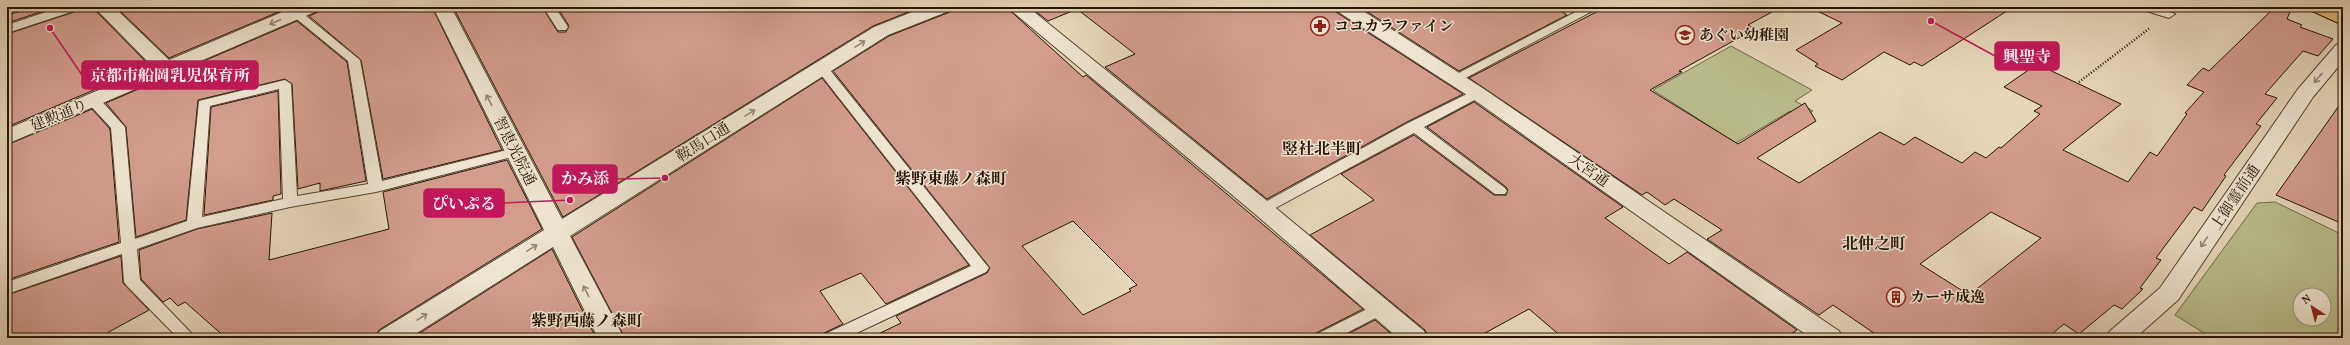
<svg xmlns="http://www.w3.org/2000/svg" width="2350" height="345" font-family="Vollkorn,'Noto Serif JP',serif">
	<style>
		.green { fill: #b9bd8b; stroke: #706847; fill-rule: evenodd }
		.building { fill: #d39d8e; stroke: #271403; fill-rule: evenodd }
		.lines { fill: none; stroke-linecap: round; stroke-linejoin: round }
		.service-casing { stroke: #564430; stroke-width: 2 }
		.minor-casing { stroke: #564430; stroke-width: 2 }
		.tertiary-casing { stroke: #564430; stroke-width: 2 }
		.primary-casing { stroke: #271403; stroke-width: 2 }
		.path { stroke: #271403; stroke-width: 2.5; stroke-dasharray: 1 2; stroke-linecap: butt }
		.service { fill: #eee4d1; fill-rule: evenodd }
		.minor { fill: #eee4d1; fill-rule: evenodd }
		.tertiary { fill: #eee4d1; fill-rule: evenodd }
		.primary { fill: #e2bb7c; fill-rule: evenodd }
		.oneway { stroke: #948674 }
		.labels { text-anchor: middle; stroke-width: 3; stroke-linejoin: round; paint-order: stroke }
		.poi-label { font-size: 15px; font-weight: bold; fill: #271403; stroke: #eee4d1; text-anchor: start }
		.street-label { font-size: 15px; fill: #271403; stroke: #eee4d1 }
		.neighbourhood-label { font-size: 16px; font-weight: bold; fill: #271403; stroke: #eee4d1 }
		.leader { fill: none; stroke: #c2185b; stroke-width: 1.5 }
		.callout-dot { fill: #c2185b; stroke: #eee4d1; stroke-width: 1.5 }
		.callout { fill: #c2185b; stroke: #c2185b; stroke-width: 1.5 }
		.callout-label { font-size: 16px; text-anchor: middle; font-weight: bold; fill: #fff }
	</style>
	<rect width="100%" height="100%" fill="#e5d6b8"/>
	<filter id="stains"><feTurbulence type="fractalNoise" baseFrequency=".005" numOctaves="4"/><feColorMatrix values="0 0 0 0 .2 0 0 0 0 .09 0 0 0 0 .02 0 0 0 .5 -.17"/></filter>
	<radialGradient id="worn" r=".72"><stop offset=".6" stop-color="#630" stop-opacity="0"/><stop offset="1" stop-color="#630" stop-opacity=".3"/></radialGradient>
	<path class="green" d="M1731 46 1812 90 1795 101 1813 111 1802 118 1790 111 1736 143 1653 90Z
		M2275 202 2343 235V338H2212L2175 315 2257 203ZM2300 295H2324V319H2300Z"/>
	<path class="building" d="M36 7H56L7 23V15Z
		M80 7H92L150 66 7 127V34L77 11Z
		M116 7H281L283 10 169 58Z
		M320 7H432L502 150 383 179 361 60 309 16 318 12Z
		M453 7H542L558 32H566L569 26 557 7H921L873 26 563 217Z
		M952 7H1006L1083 77 1086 75 1363 309 1316 333 1314 338H870L901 323 896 316 987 273 990 268 833 71 889 36 950 12ZM1073 221 1137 285 1129 289 1131 291 1083 315 1022 246Z
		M1030 7H1334L1336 12 1463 94 1407 122 1267 199 1105 67 1135 54 1077 9 1048 21Z
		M1360 7H1554L1567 15 1459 71Z
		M1606 7H1781L1748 25 1755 29 1679 71 1682 72 1650 90 1738 144 1805 103 1816 121 1757 158 1799 183 1880 132 1904 145 1915 137 1962 163 1975 152 1986 158 1999 147 2001 148 2040 114 2034 111 2042 106 2004 87 2037 64 2121 104 2063 150 2128 182 2150 152 2157 156 2187 114 2185 113 2204 92 2187 85 2203 68 2209 71 2275 7H2292L2287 19 2302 25 2300 27 2333 39 2318 56 2303 51 2265 94 2277 98 2256 124 2261 126 2224 175 2226 176 2202 211 2194 207 2156 258 2161 260 2140 288 2143 289 2122 309 2114 305 2079 334 2064 324 2047 338H1881L1833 305 1819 315 1707 239 1722 230 1674 199 1665 205 1647 192 1642 195 1469 78ZM1991 212 2041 238 1969 295 1920 264Z
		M1809 7H2013L1922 66 1914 62 1910 65 1884 52 1842 80 1815 66 1818 64 1796 50 1842 23Z
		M297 21 347 62 366 181 320 191V183L298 189 292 84 285 79 198 100 186 220 136 237 126 127 106 103Z
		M822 78 969 265 886 304 861 273 820 291 843 324 824 333 822 338H625L572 237Z
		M278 91 281 194 273 196V200L204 215 211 107Z
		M2343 100V224L2276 195Z
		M1474 102 1623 207 1605 218 1669 264 1687 252 1797 330 1785 338H1563L1529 309 1476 338H1429L1425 330 1310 235 1374 200 1341 174 1414 135 1494 195H1506L1508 190 1506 187 1427 127Z
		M92 109 110 129 119 242 7 280V145Z
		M507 160 542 229 379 330 375 338H226L185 302 178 306 170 298 163 302 141 279 139 250 197 229 272 213 269 260 389 229 383 192Z
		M552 249 596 338H412Z
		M121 256 123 283 149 310 98 338H7V295Z
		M1375 320 1396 338H1340Z"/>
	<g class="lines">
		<defs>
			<path id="service" d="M61 7H79L77 10 7 33V25Z
				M282 7H295L360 60 382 181 515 148 522 152 520 155 376 192 290 207 197 228 137 249 140 280 196 338H178L127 286 124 282 122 254 7 294V282L121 243 111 128 88 103 86 100 88 97H98L125 127 135 239 187 221 199 101 285 80 291 84 297 196 368 184 348 61ZM279 89 283 199 202 217 210 106Z
				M543 7H555L568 27 566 30H558Z
				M1585 7H1600L1460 81 1455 82 1449 78Z
				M2141 7H2159L2175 14 2169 18 2143 10Z
				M822 64 826 65 989 268 986 272 846 338H823L825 334 971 266 818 71 816 68 818 65Z
				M1477 89 1482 90 1483 93 1482 96 1424 127 1505 188 1507 191 1505 194H1495L1414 133 1268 212H1258L1256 209 1258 206 1408 123Z
				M1381 302 1387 304 1389 308 1387 312 1337 338H1315L1317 334Z"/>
			<path id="minor" d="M94 7H114L169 60 294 7H319L317 11 7 144V129L153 67Z
				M433 7H451L562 219 874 27 925 7H951L949 11 888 35 570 236 624 338H598L553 247 409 338H376L380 331 544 230Z
				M1007 7H1028L1271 204 1424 331 1428 338H1398L1255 214Z
				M2343 43V61L2313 97 2178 300 2135 338H2106L2110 331 2160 288 2298 89 2336 45Z"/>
			<path id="tertiary" d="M1335 7H1357L1484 89 1839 331 1843 338H1811L1470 97 1337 11Z"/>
			<path id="primary" d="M2310 7H2334L2343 12V25L2312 11Z"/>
		</defs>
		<use href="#service" class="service-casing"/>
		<use href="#minor" class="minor-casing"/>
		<use href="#tertiary" class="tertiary-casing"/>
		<use href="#primary" class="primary-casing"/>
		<path class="path" d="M2079 82 2150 28"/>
		<use href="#service" class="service"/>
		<use href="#minor" class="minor"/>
		<use href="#tertiary" class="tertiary"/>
		<use href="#primary" class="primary"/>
	</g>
	<defs><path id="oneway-shaft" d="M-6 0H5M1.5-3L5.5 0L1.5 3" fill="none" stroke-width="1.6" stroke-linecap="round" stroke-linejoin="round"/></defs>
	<g class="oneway">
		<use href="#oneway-shaft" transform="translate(275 22) rotate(157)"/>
		<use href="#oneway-shaft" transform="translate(860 44) rotate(-32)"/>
		<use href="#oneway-shaft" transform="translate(2318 78) rotate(131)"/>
		<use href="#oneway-shaft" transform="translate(489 100) rotate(-117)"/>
		<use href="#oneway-shaft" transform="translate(750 113) rotate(-32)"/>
		<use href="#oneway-shaft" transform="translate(2204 242) rotate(124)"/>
		<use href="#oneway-shaft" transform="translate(532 248) rotate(-32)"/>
		<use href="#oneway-shaft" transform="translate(586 291) rotate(-117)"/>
		<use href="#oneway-shaft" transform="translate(422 317) rotate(-32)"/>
	</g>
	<defs>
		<symbol id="pharmacy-ring" viewBox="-11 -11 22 22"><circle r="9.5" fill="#eee4d1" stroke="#8f2418" stroke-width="1.5"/><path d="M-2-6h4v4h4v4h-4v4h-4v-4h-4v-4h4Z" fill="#8f2418"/></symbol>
		<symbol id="school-ring" viewBox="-11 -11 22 22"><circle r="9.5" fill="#eee4d1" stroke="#8f2418" stroke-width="1.5"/><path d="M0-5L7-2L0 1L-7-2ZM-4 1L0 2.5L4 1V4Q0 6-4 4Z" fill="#8f2418"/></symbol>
		<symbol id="building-ring" viewBox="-11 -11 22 22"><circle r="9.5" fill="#eee4d1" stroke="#8f2418" stroke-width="1.5"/><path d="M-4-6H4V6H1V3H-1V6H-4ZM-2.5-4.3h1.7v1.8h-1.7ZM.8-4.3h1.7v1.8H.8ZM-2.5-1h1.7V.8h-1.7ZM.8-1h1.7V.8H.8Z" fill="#8f2418"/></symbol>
	</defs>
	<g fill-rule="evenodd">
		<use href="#pharmacy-ring" x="1309" y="15" width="22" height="22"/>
		<use href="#school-ring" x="1674" y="24" width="22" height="22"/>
		<use href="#building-ring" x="1885" y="286" width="22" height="22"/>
	</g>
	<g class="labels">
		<g class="poi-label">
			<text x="1334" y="31">ココカラファイン</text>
			<text x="1699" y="40">あぐい幼稚園</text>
			<text x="1910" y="302">カーサ成逸</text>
		</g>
		<g class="street-label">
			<text transform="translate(59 115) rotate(-23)" y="5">建勲通り</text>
			<text transform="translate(703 142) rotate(-32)" y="5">鞍馬口通</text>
			<text transform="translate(515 151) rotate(63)" y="5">智恵光院通</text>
			<text transform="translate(1589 170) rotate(35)" y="5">大宮通</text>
			<text transform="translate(2235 197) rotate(-56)" y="5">上御霊前通</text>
		</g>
		<g class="neighbourhood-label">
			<text x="1322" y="154">竪社北半町</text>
			<text x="951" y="184">紫野東藤ノ森町</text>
			<text x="1874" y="249">北仲之町</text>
			<text x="587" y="326">紫野西藤ノ森町</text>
		</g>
	</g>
	<path class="leader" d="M1931 21L1995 56M50 28L82 75M665 178L617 179M570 200L504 203"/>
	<g class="callout-dot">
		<circle cx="1931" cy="21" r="4"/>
		<circle cx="50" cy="28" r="4"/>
		<circle cx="665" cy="178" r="4"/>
		<circle cx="570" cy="200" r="4"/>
	</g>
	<g class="callout">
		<rect x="1995" y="42" width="64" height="28" rx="4"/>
		<rect x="82" y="61" width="176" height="28" rx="4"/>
		<rect x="553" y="165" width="64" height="28" rx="4"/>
		<rect x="424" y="189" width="80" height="28" rx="4"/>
	</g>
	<g class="callout-label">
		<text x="2027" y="62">興聖寺</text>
		<text x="170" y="81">京都市船岡乳児保育所</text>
		<text x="585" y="184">かみ添</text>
		<text x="464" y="209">ぴいぷる</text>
	</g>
	<rect width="2350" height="345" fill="none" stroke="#e5d6b8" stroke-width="24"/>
	<rect x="8" y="8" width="2334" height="329" fill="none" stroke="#271403" stroke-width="2"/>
	<rect x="12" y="12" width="2326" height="321" fill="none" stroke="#271403"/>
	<g transform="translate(2312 307) rotate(324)"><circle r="19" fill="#eee4d1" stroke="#9e917f"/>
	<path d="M0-3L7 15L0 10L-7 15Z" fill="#8f2418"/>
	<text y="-6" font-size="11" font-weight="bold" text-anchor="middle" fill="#271403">N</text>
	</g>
	<rect width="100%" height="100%" filter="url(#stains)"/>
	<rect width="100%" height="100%" fill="url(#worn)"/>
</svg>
